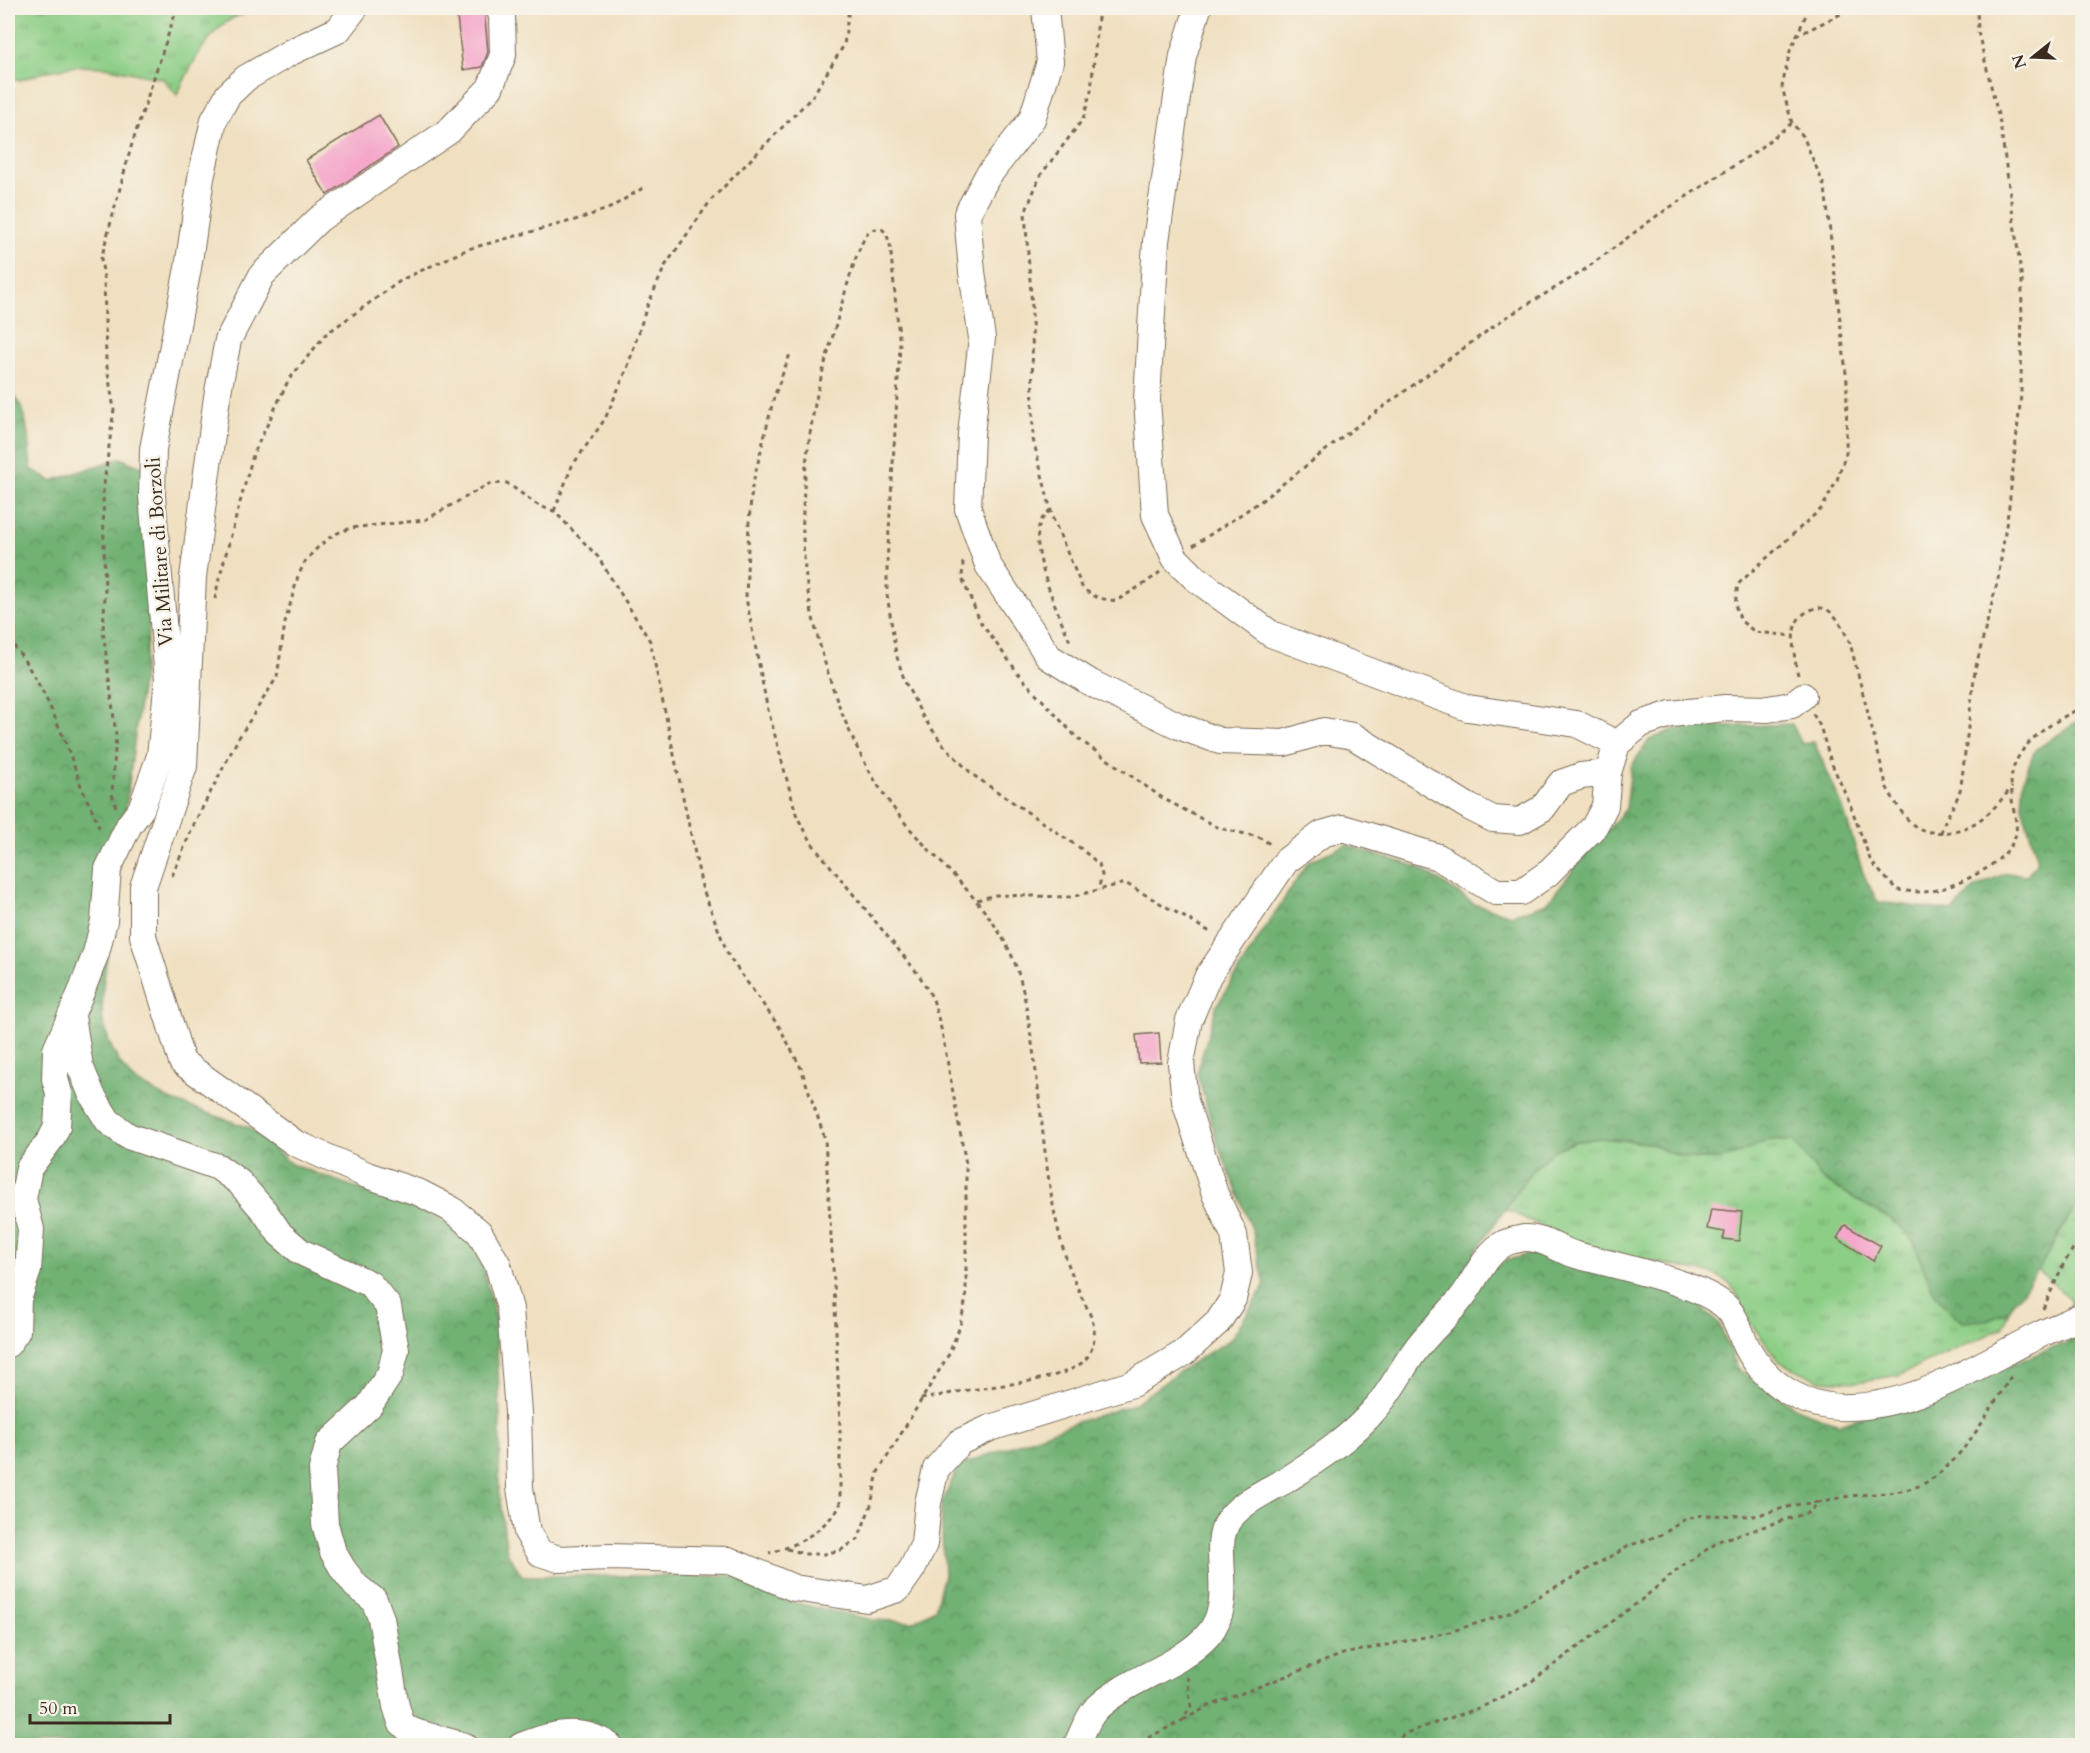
<svg xmlns="http://www.w3.org/2000/svg" width="2090" height="1753" font-family="Cardo,serif">
	<style>
		.grass { fill: url(#grass-tufts); stroke: #647c52; stroke-width: 1.5 }
		.forest { fill: url(#forest-crowns); stroke: #566e48; stroke-width: 1.5 }
		.lines { fill: none; stroke-linecap: round; stroke-linejoin: round }
		.stream { stroke: #49b7c2; stroke-width: 5 }
		.building { fill: #f4a7ca }
		.minor-casing { stroke: #7a6a57; stroke-width: 28 }
		.path { stroke: #7a6a57; stroke-width: 3; stroke-dasharray: 4.5 4.5; stroke-linecap: butt }
		.minor { stroke: #fff; stroke-width: 26 }
		.labels { text-anchor: middle; stroke-width: 5; stroke-linejoin: round; paint-order: stroke }
		.street-label { font-size: 20px; fill: #3b2a1e; stroke: #f7f3e8 }
	</style>
	<defs>
		<pattern id="grass-tufts" width="24" height="20" patternUnits="userSpaceOnUse" patternTransform="scale(1.5)"><rect width="24" height="20" fill="#8cce86"/><path d="M3 7l-1-3M5 7V3M7 7l1-3M15 17l-1-3M17 17v-4M19 17l1-3" fill="none" stroke="#74a76d"/></pattern>
		<pattern id="forest-crowns" width="20" height="18" patternUnits="userSpaceOnUse" patternTransform="scale(1.5)"><rect width="20" height="18" fill="#71b173"/><path d="M2 6a3 3 0 1 1 6 0M12 15a3 3 0 1 1 6 0" fill="none" stroke="#5e905e"/></pattern>
	</defs>
	<rect width="100%" height="100%" fill="#f7f3e8"/>
	<filter id="ink" filterUnits="userSpaceOnUse"><feTurbulence type="fractalNoise" baseFrequency=".0167" numOctaves="2"/><feDisplacementMap in="SourceGraphic" scale="12" xChannelSelector="R" yChannelSelector="G"/><feConvolveMatrix kernelMatrix="1 2 1 2 8 2 1 2 1" color-interpolation-filters="sRGB"/></filter>
	<filter id="wash" filterUnits="userSpaceOnUse"><feTurbulence type="fractalNoise" baseFrequency=".008" numOctaves="4" result="noise"/><feDisplacementMap in="SourceGraphic" scale="24" xChannelSelector="R" yChannelSelector="G"/><feGaussianBlur stdDeviation="1.35" result="paint"/><feColorMatrix in="noise" values="0 0 0 0 0 0 0 0 0 0 0 0 0 0 0 0 0 1.4 0 .05"/><feComposite in="paint" operator="in"/></filter>
	<g filter="url(#wash)">
		<rect width="100%" height="100%" fill="#f0e0c1"/>
		<path class="grass" d="M8 8H277C263 11 243 12 231 19 204 36 191 67 177 95L163 79 105 67 76 66 48 71 20 80 8 76Z
			M1600 1138 1649 1143 1670 1153 1696 1159H1721L1745 1151 1768 1140 1794 1141 1822 1179 1898 1224 1914 1242 1931 1287 1987 1320 2009 1310 2003 1328 1899 1375 1857 1382 1819 1380 1780 1362 1748 1320 1736 1292 1727 1281 1714 1274 1590 1249 1505 1209C1517 1191 1535 1161 1554 1150 1567 1141 1585 1140 1600 1138Z
			M2082 1195V1337L2067 1343 2075 1332 2070 1299 2038 1270Z"/>
		<path class="forest" d="M8 388C30 408 28 441 31 469L52 481 120 458 161 475V532L103 987 102 1018 109 1042 119 1062 133 1080 170 1100 250 1128 291 1164 439 1218 466 1237 482 1262 496 1322 500 1417 499 1494 507 1552 522 1576H735L778 1599 873 1620 913 1622 935 1609 944 1574 941 1506 958 1466 1071 1424 1134 1404 1189 1365 1231 1339 1265 1285 1252 1229 1217 1142 1197 1073 1216 1007 1260 936 1309 861 1346 845 1418 867 1474 904 1511 915 1547 903 1586 854 1626 809 1631 767 1649 740 1675 729 1792 724 1802 744 1814 742 1843 808 1864 876 1878 902 1953 911 1976 887 2006 873 2027 875 2038 861 2022 806 2024 778 2035 750 2082 719V1195L2038 1270 2009 1310 1987 1320 1962 1322 1944 1305 1931 1287 1914 1242 1898 1224 1822 1179 1793 1141 1768 1140 1745 1151 1721 1159H1696L1670 1153 1649 1143 1600 1138 1577 1141 1554 1150 1535 1168 1520 1187 1463 1270H1487L1508 1260 1533 1253 1691 1295 1720 1326 1738 1369 1798 1409 1839 1424 1903 1404 1935 1397 2042 1352 2082 1337V1745H8Z"/>
		<g class="lines">
			<path class="stream" d="M8 912 14 927"/>
		</g>
		<g id="blocks">
			<path class="building" d="M456 8H484L488 52 482 67 463 70Z
				M379 115 398 147 327 195 306 160Z
				M1159 1033 1161 1062 1139 1063 1136 1035Z
				M1711 1209 1742 1212 1739 1241 1723 1239 1725 1232 1707 1229Z
				M1845 1225 1881 1246 1873 1261 1837 1238Z"/>
		</g>
	</g>
	<g filter="url(#ink)">
		<use href="#blocks" fill-opacity="0" stroke="#7a6a57" stroke-width="1.5"/>
		<g class="lines">
			<defs>
				<path id="minor" d="M499 8 502 16 503 55 490 88 449 131 319 219 262 275 228 340 217 397 193 577 184 766 143 887V936L182 1062 295 1143 367 1175 420 1193 451 1209 479 1232 498 1265 510 1309 518 1412 520 1488 527 1532 540 1553 559 1559 609 1557 728 1560 794 1588 867 1599 898 1589 912 1569 924 1544 928 1503 936 1469 960 1442 990 1428 1132 1384 1184 1353 1218 1322 1233 1299 1239 1273 1234 1235 1215 1194 1185 1101 1181 1063 1189 1020 1208 976 1286 861 1322 834 1343 828 1438 857 1496 892H1521L1547 874 1594 827 1605 806 1608 773 1617 744 1641 724 1671 714 1725 708 1768 709 1792 705 1803 696
					M1045 8 1050 62 1032 119 987 177 967 214 972 272 982 338 971 434 968 509 988 565 1049 657 1091 683 1179 726 1220 741 1284 743 1324 731 1353 736 1469 807 1493 819 1520 821 1543 808 1561 783 1581 776 1608 773
					M1198 8 1183 56 1156 241 1147 400 1155 515 1175 558 1195 578 1271 634 1468 708 1577 724 1617 744
					M72 1016 80 1066 92 1095 108 1121 128 1136 218 1167 239 1182 265 1212 280 1234 301 1252 370 1284 388 1306 396 1350 390 1374 369 1406 329 1443 322 1469 325 1524 333 1552 343 1569 356 1586 374 1600 381 1618 396 1706 401 1722 408 1729 418 1733 465 1746
					M8 1344 17 1331 18 1299 28 1270 31 1229 23 1199 29 1168 51 1139 57 1127 59 1093 55 1079 56 1050 82 990 96 953 104 921 108 869 129 825 141 809 160 756 168 679 152 496 153 449 188 268 201 178 214 120 228 95 246 78 291 52 338 30 355 8
					M521 1746C552 1734 580 1726 610 1746
					M1076 1746C1082 1734 1087 1719 1095 1710 1127 1678 1177 1669 1208 1635 1239 1599 1207 1547 1230 1518 1245 1500 1267 1491 1286 1480 1318 1459 1351 1438 1376 1408 1391 1391 1401 1370 1414 1352 1428 1332 1448 1316 1463 1296 1476 1279 1485 1253 1505 1243 1509 1241 1519 1239 1524 1238 1542 1237 1559 1250 1576 1255 1612 1265 1704 1283 1728 1309 1739 1321 1741 1338 1749 1351 1770 1388 1808 1409 1850 1407 1920 1405 1978 1365 2039 1335 2053 1328 2068 1323 2082 1316"/>
			</defs>
			<use href="#minor" class="minor-casing"/>
			<path class="path" d="M1099 8 1091 91 1083 119 1040 176 1025 213 1032 307 1033 439 1053 519 1083 589 1098 598 1116 601 1147 582 1160 572
				M1796 36 1853 8
				M1792 123 1782 87 1790 51 1809 8
				M1050 510C1047 514 1043 517 1041 521 1027 548 1060 616 1071 644
				M554 511 572 466 605 419 627 369 646 309 665 266 711 200 812 97 844 45 849 8
				M1193 546 1261 501 1353 429 1505 318 1580 273 1658 215 1752 154 1792 123 1803 136 1825 188 1847 382 1846 453 1837 480 1822 508 1738 584 1735 605 1741 621 1755 632 1794 636
				M963 562 962 578 981 623 1021 677 1077 738 1164 799 1219 828 1259 837 1273 846
				M215 599 218 583 253 455 288 381 326 334 403 279 468 249 582 218 610 208 646 186
				M8 638C43 682 63 733 81 786 87 802 97 815 100 832
				M1798 675C1795 660 1789 634 1798 620 1801 615 1808 611 1813 609 1833 602 1843 629 1850 643L1887 788C1895 801 1904 820 1918 828 1928 833 1940 833 1950 832 1979 827 1994 809 2012 787
				M1813 714 1820 726 1831 762 1850 804 1871 862 1897 890C1905 891 1915 892 1924 892 1952 890 2011 863 2016 833 2018 822 2012 808 2012 797 2012 790 2010 781 2012 774 2018 741 2055 721 2082 707
				M116 807 112 794 116 735 103 630 105 596 103 491 114 409 106 361 104 278 101 259 131 147 177 8
				M1941 833C1945 815 1957 805 1961 786L1975 670 1998 579 2009 506 2021 395 2022 280 2000 123 1978 32 1977 8
				M172 876 195 822 238 739 277 677 285 623 298 576 306 560 319 546 333 535 350 528 425 520 489 484 507 483 539 506 554 511 598 557 650 641 702 887 729 957 780 1028 801 1068 825 1139 834 1283 840 1427V1507C820 1532 800 1545 769 1553
				M977 900 996 895 1071 897 1125 883 1212 933
				M2043 1309 2063 1265 2082 1234
				M921 1399C940 1396 958 1391 977 1389 1004 1384 1073 1380 1088 1356 1093 1348 1095 1338 1094 1329 1093 1318 1086 1306 1081 1296 1073 1277 1065 1258 1060 1237 1044 1174 1042 1108 1032 1043 1027 1013 1024 982 1011 954 986 901 943 868 906 824 857 765 832 696 814 622 796 549 802 471 816 399 822 371 831 344 838 317 843 301 858 241 869 232 874 228 876 229 882 229L886 233 890 244 900 347 887 563V594L896 654 905 682 923 717 945 747 973 775 1080 848 1099 864 1102 875 1098 890
				M787 1549 806 1554H824L841 1550 858 1539 871 1505 878 1472 949 1354 960 1326 966 1298V1164L942 1032 933 999 919 975 814 846 797 817 767 706 746 598 749 522 752 487 774 397 790 354
				M1183 1720 1209 1706 1343 1654 1449 1632 1507 1614 1631 1545 1663 1534 1685 1519 1703 1515 1754 1516 1795 1505 1818 1502
				M1132 1746 1183 1720 1191 1706 1187 1677
				M1397 1746 1403 1734 1482 1707 1532 1681 1640 1601 1682 1566 1721 1540 1810 1512 1818 1502C1828 1500 1839 1498 1850 1496 1874 1493 1900 1495 1923 1484 1962 1464 1990 1409 2013 1373"/>
			<use href="#minor" class="minor"/>
		</g>
	</g>
	<g class="labels">
		<g class="street-label">
			<text transform="translate(159 552) rotate(-94)" y="7">Via Militare di Borzoli</text>
		</g>
	</g>
	<rect width="2090" height="1753" fill="none" stroke="#f7f3e8" stroke-width="30"/>
	<g transform="translate(2033 57) rotate(252)" stroke="#f7f3e8" stroke-width="4.5" paint-order="stroke">
	<path d="M0-4.5L10 22L0 15L-10 22Z" fill="#3b2a1e"/>
	<text y="-9" font-size="16" font-weight="bold" text-anchor="middle" fill="#3b2a1e">N</text>
	</g>
	<path d="M30 1714v9h140v-9" fill="none" stroke="#3b2a1e" stroke-width="3"/>
	<text x="39" y="1714" font-size="18" fill="#3b2a1e" stroke="#f7f3e8" stroke-width="4.5" paint-order="stroke">50 m</text>
</svg>
